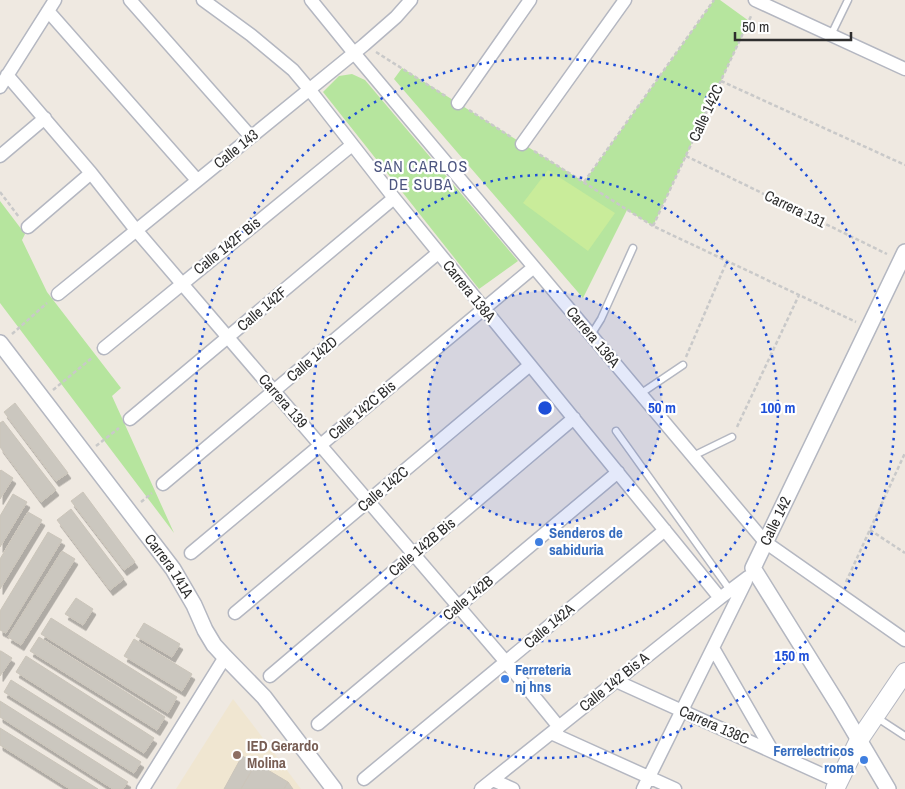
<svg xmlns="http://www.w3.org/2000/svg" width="905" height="789" font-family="'Archivo Narrow',sans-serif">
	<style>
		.education { fill: #f0e6d1 }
		.grass { fill: #b6e59e }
		.pitch { fill: #c9ec9a }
		.building { fill: #cbc7bf; stroke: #cbc5ba; filter: url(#shadow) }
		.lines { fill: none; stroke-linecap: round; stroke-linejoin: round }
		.service-casing { stroke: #b4b7c1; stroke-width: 9 }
		.minor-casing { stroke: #b4b7c1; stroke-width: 15 }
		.tertiary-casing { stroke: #b4b7c1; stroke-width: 18 }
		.secondary-casing { stroke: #b4b7c1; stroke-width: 20 }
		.path { stroke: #c9c9c9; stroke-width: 2.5; stroke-dasharray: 4 2.5; stroke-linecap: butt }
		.service { stroke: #fff; stroke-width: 6 }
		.minor { stroke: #fff; stroke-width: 12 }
		.tertiary { stroke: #fff; stroke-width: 15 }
		.secondary { stroke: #fff; stroke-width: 18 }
		.ring { fill: none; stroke: #1d4ed8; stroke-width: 2.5; stroke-dasharray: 2.5 5 }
		.shop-dot { fill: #3f7fe0; stroke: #fff; stroke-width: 2 }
		.education-dot { fill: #8d6e63; stroke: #fff; stroke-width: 2 }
		.labels { text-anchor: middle; stroke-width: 4.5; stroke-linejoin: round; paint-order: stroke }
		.street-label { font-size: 15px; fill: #2e2e2e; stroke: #fff }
		.shop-label { font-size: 15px; font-weight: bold; fill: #366cbe; stroke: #fff; text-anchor: start }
		.education-label { font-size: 15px; font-weight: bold; fill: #785e54; stroke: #fff; text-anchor: start }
		.neighbourhood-label { font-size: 16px; letter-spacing: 1px; fill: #4d5680; stroke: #fff }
		.centre { fill: #1d4ed8; stroke: #fff; stroke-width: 2.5 }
		.ring-label { font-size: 15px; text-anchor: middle; font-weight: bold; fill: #1d4ed8; stroke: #fff; stroke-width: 4.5; stroke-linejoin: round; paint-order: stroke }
	</style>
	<defs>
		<filter id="shadow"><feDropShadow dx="3" dy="5.5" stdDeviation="0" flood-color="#0004"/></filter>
	</defs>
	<rect width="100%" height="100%" fill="#efe9e1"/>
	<path class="education" d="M233 699 250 721 301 789H176Z"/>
	<path class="grass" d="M714 0H720L749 21 653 226 627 210 583 298 394 79 402 68 584 182Z
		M352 74 365 80 518 261 479 289 323 92 339 76Z
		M0 201 25 234 22 240 47 292 121 388 112 396 174 533 0 303Z"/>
	<path class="pitch" d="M548 170 615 213 588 251 523 203Z"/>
	<path class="building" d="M15 403 68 473 56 481 4 412Z
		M3 421 56 490 41 502 0 447V423Z
		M1 470 13 478 0 499V471Z
		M83 492 135 562 124 570 71 501Z
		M13 494 27 502 0 547V516Z
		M71 509 124 579 110 590 57 520Z
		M28 512 42 520 0 589V559Z
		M48 532 62 540 6 633 0 630V611Z
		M62 551 75 559 21 645 8 637Z
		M76 598 93 609 83 625 65 614Z
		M51 618 177 697 168 713 41 634Z
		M144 623 180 644 172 657 136 636Z
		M39 637 165 717 157 730 30 651Z
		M134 639 192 674 182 691 124 656Z
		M0 651H1L12 658 0 676Z
		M26 656 154 738 144 753 16 672Z
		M11 680 141 762 134 773 4 692Z
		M0 701 128 782 123 789H113L0 717Z
		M0 728 98 789H70L0 745Z
		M242 756 256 763 241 789H224Z
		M256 763 288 782 284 789H241Z
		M288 782 293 789H284Z"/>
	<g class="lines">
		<defs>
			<path id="service" d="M831 35 848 0
				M591 335 601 319 633 248
				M640 394 683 365
				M616 431 730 590
				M693 456 732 437
				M876 717 905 736"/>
			<path id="minor" d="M130 0 251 137
				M203 0 251 35 293 70 309 89 394 198 720 598
				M311 0 354 53 765 542 905 640
				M755 0 905 69
				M48 11 197 180
				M7 75 91 173 136 230 506 662 559 727
				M0 87 55 0
				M458 103 530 0
				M522 144 625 0
				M0 156 45 118
				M28 227 91 173
				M58 294 364 45 396 17 411 0
				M104 348 352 145
				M130 419 394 198
				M163 484 438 253
				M191 553 534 267
				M235 613 530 365
				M713 648 773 752
				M270 676 574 418
				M616 681 839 782
				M318 724 618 472
				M551 733 675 789
				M364 779 665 530
				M493 780 513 789
				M143 789 225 657
				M481 789 720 598 748 577
				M643 789 746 581"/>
			<g id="tertiary">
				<path id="s1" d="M0 343 173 569 194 605 205 630 214 645 225 657 264 697 334 789"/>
				<path id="s2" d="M888 789 839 706 753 568 905 252"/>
			</g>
			<path id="secondary" d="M835 789 859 740 905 672"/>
		</defs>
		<use href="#service" class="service-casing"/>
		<use href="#minor" class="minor-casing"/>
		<use href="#tertiary" class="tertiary-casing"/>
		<use href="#secondary" class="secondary-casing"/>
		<path class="path" d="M376 52 447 97
			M721 81 905 165
			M469 110 511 137
			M534 151 653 226 856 322
			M686 156 887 254
			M584 182 714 0
			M0 192 19 217
			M653 226 752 14
			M12 334 47 303
			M686 357 727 261
			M53 390 93 357
			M737 427 799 295
			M96 446 119 428
			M141 502 152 493
			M870 530 905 553
			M846 582 905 453"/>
		<use href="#service" class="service"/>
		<use href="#minor" class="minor"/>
		<use href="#tertiary" class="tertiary"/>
		<use href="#secondary" class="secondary"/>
	</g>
	<circle cx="545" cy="408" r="117" fill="#1d4ed8" fill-opacity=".12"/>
	<g class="ring">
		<circle cx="545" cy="408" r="117"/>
		<circle cx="545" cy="408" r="233"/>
		<circle cx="545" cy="408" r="350"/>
	</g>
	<g class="shop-dot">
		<circle cx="539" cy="542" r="5"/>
		<circle cx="505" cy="679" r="5"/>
		<circle cx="864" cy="760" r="5"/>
	</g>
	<circle class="education-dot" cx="237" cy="755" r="5"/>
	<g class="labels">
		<g class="street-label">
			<text transform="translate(706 113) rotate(-65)" y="5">Calle 142C</text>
			<text transform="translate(236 149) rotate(-39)" y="5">Calle 143</text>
			<text transform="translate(795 209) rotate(26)" y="5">Carrera 131</text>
			<text transform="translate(227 246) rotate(-39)" y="5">Calle 142F Bis</text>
			<text transform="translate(469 291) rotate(51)" y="5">Carrera 138A</text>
			<text transform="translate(262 309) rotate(-40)" y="5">Calle 142F</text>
			<text transform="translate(593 337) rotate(50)" y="5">Carrera 136A</text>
			<text transform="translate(312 359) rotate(-40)" y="5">Calle 142D</text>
			<text transform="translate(283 401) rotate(49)" y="5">Carrera 139</text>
			<text transform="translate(362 410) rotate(-40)" y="5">Calle 142C Bis</text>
			<text transform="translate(383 489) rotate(-40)" y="5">Calle 142C</text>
			<text dy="5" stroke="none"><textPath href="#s2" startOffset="311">Calle 142</textPath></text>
			<text transform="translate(422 547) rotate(-40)" y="5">Calle 142B Bis</text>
			<text dy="5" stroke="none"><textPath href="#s1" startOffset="280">Carrera 141A</textPath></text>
			<text transform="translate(468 598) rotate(-40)" y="5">Calle 142B</text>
			<text transform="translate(549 626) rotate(-40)" y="5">Calle 142A</text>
			<text transform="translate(614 682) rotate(-39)" y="5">Calle 142 Bis A</text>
			<text transform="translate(714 725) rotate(24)" y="5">Carrera 138C</text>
		</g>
		<g class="shop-label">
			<text x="549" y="538">Senderos de<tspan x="549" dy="17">sabiduria</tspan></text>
			<text x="515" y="675">Ferreteria<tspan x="515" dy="17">nj hns</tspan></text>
			<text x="854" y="756" text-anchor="end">Ferrelectricos<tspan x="854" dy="17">roma</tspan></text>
		</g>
		<g class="education-label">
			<text x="247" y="751">IED Gerardo<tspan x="247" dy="17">Molina</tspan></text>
		</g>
		<g class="neighbourhood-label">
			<text x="421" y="172">SAN CARLOS<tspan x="421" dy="18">DE SUBA</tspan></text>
		</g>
	</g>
	<circle cx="545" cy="408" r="8" class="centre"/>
	<g class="ring-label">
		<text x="662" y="413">50 m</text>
		<text x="778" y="413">100 m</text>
		<text x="792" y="661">150 m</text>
	</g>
	<path d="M735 32v8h116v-8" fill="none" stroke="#2e2e2e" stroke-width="2.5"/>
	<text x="742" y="32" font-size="15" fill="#2e2e2e" stroke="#ffffff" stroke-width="4" paint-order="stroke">50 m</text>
</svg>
